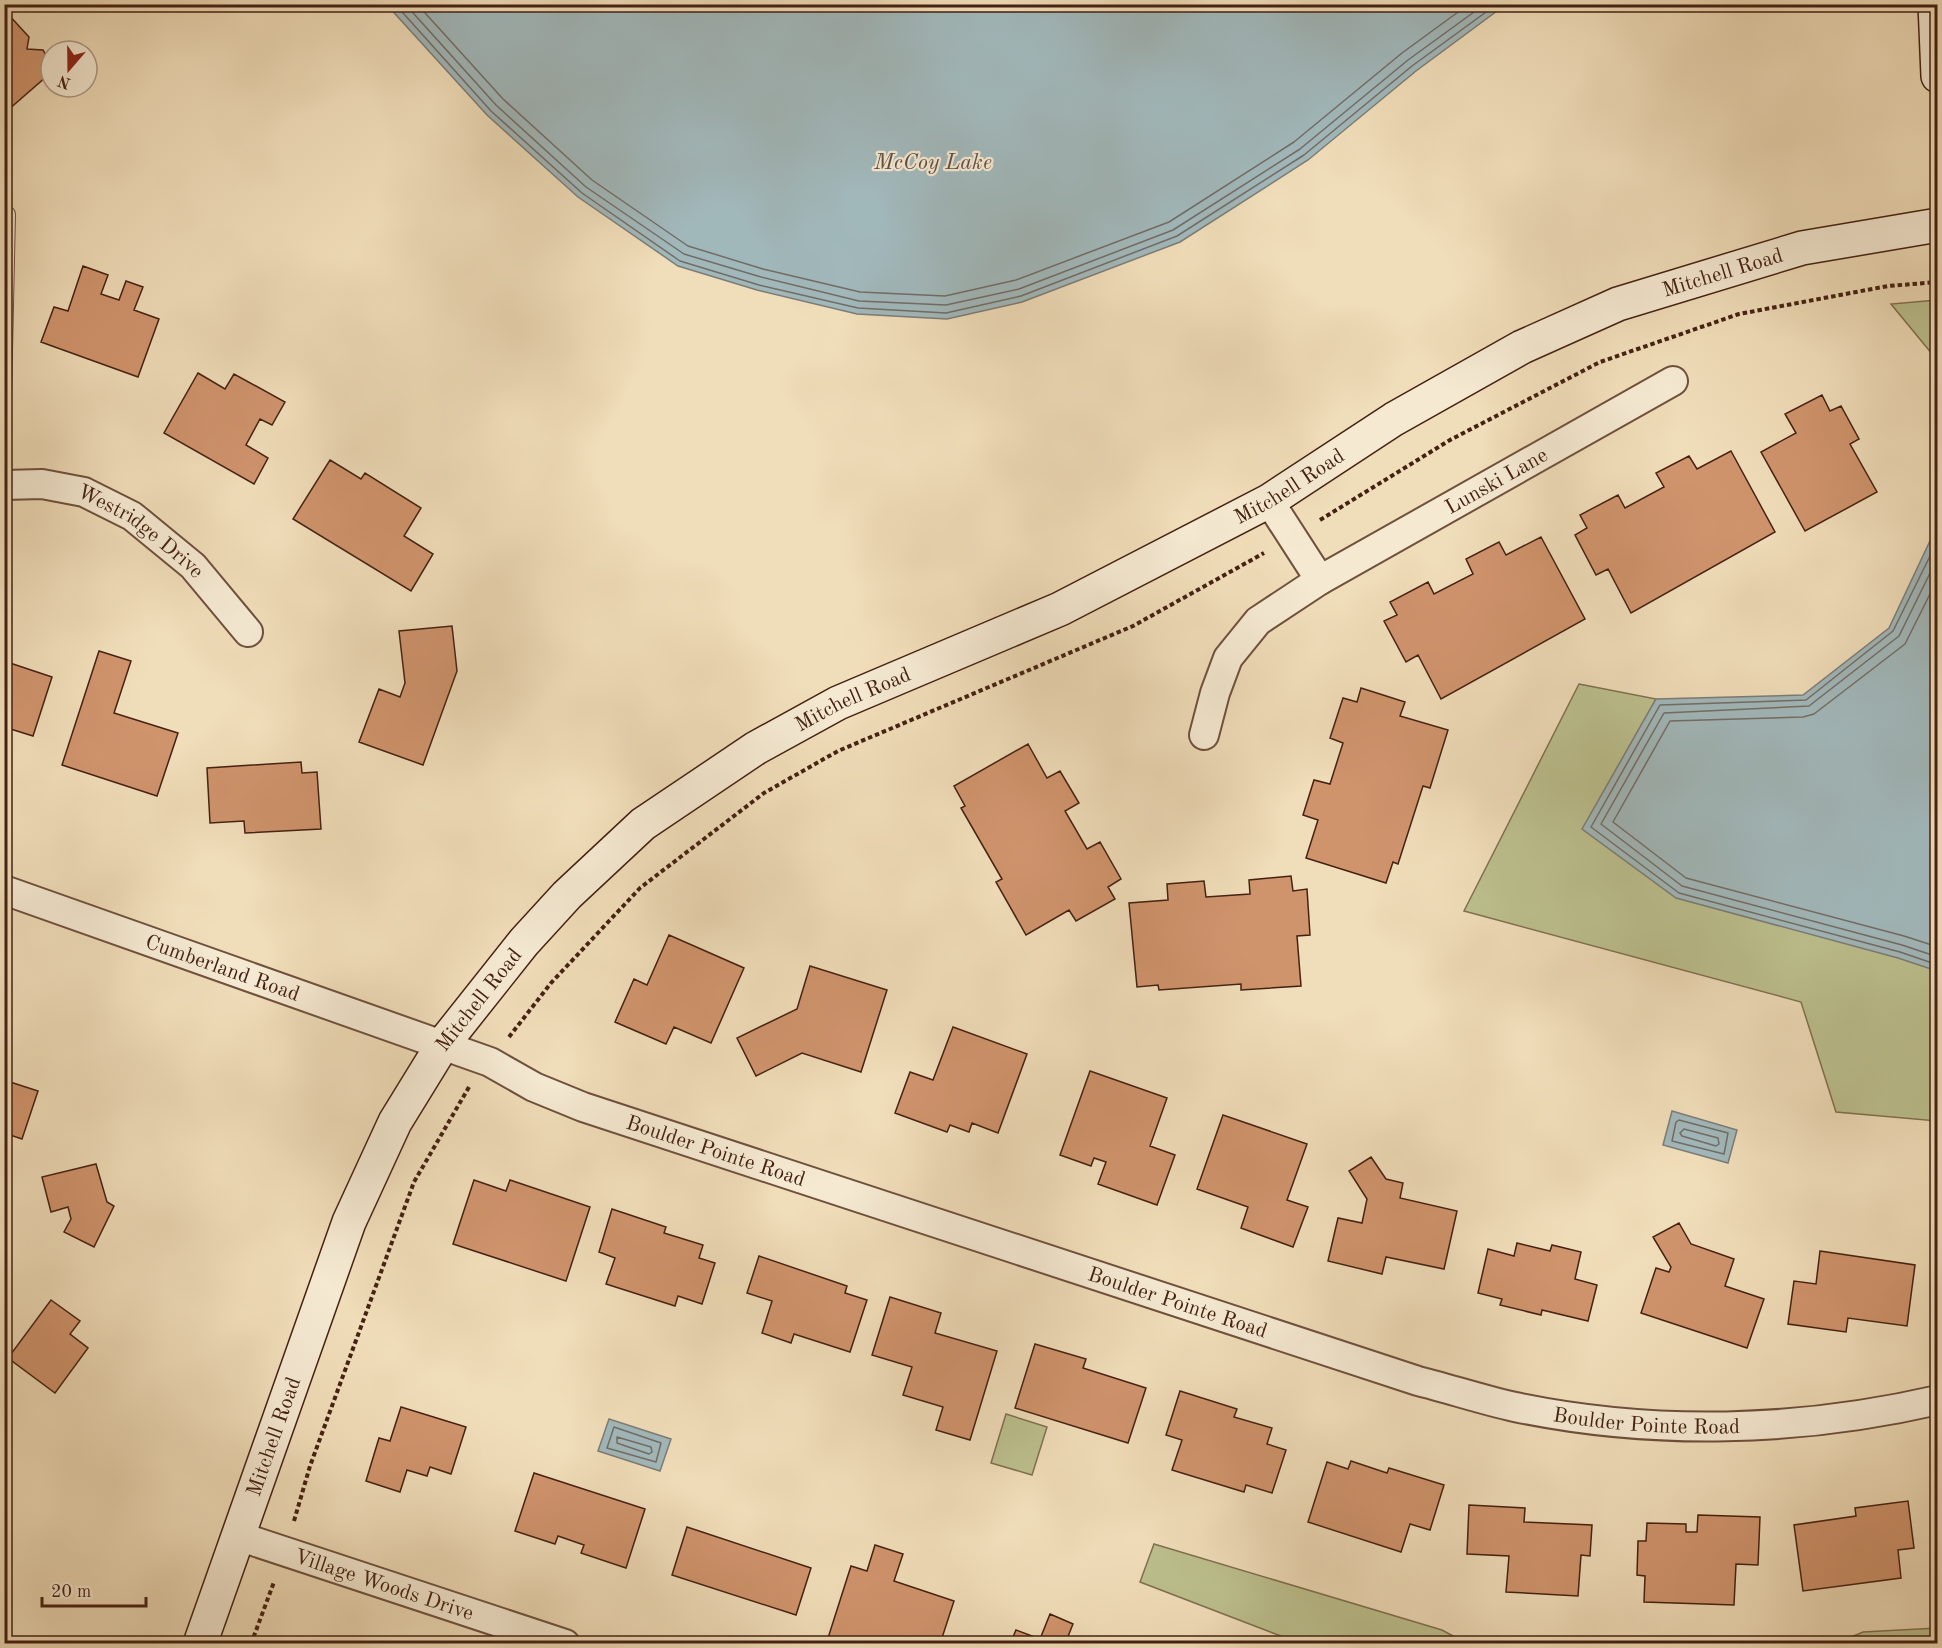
<svg xmlns="http://www.w3.org/2000/svg" width="1942" height="1648" font-family="'Old Standard TT',serif">
	<style>
		.green { fill: #bcc08e; stroke: #807050; stroke-width: 1.5 }
		.water { fill: #a1b8bb; stroke: #7c7c77; stroke-width: 1.5 }
		.lines { fill: none; stroke-linecap: round; stroke-linejoin: round }
		.shore { stroke: #726c66; stroke-width: 1.5 }
		.building { fill: #d0946d; stroke: #442112; stroke-width: 1.5 }
		.lane-casing { stroke: #6f503c; stroke-width: 16 }
		.street-casing { stroke: #6f503c; stroke-width: 32 }
		.secondary-casing { stroke: #442112; stroke-width: 36 }
		.path { stroke: #442112; stroke-width: 4; stroke-dasharray: 4.5 3; stroke-linecap: butt }
		.lane { stroke: #f5e9d2; stroke-width: 14 }
		.street { stroke: #f5e9d2; stroke-width: 28 }
		.secondary { stroke: #f5e9d2; stroke-width: 33 }
		.labels { text-anchor: middle; stroke-width: 4.5; stroke-linejoin: round; paint-order: stroke }
		.street-label { font-size: 21px; fill: #442112; stroke: #f5e9d2 }
		.water-label { font-size: 22px; font-style: italic; fill: #604e45; stroke: #f5e9d2 }
	</style>
	<rect width="100%" height="100%" fill="#f0ddb9"/>
	<filter id="stains"><feTurbulence type="fractalNoise" baseFrequency=".00333" numOctaves="4"/><feColorMatrix values="0 0 0 0 .2 0 0 0 0 .09 0 0 0 0 .02 0 0 0 .5 -.17"/></filter>
	<radialGradient id="worn" r=".72"><stop offset=".6" stop-color="#630" stop-opacity="0"/><stop offset="1" stop-color="#630" stop-opacity=".3"/></radialGradient>
	<path class="green" d="M1937 300H1938L1937 360 1891 304Z
		M1579 684 1656 699 1583 829 1937 971V1121L1836 1112 1801 1002 1464 911Z
		M1006 1414 1047 1427 1032 1475 991 1463Z
		M1154 1544 1442 1630 1466 1643H1299L1140 1582Z
		M1937 1628V1643H1837L1863 1632Z"/>
	<path class="water" d="M387 5H1505L1416 71 1308 160 1180 242 1022 302 947 319 857 314 757 290 678 266 578 197 487 115Z
		M1937 526V971L1898 958 1676 898 1582 829 1656 699 1803 695 1889 628Z
		M1672 1111 1737 1130 1728 1163 1663 1145Z
		M609 1419 671 1439 660 1471 598 1451Z"/>
	<g class="lines">
		<path class="shore" d="M395 4 491 111 582 193 680 261 759 285 858 308 946 313 1021 296 1177 236 1304 155 1412 66 1497 4
			M405 4 496 105 586 187 684 254 761 277 859 301 946 305 1019 289 1173 230 1300 149 1408 60 1485 4
			M417 4 503 99 592 180 688 246 763 269 860 292 945 296 1016 280 1169 222 1294 142 1402 53 1469 4
			M1938 540 1893 631 1806 700 1660 705 1591 827 1679 893 1900 952 1938 965
			M1938 557 1899 636 1809 706 1664 713 1601 824 1682 886 1902 945 1938 957
			M1938 578 1905 644 1814 714 1803 717 1670 721 1613 822 1686 878 1904 936 1938 947
			M1679 1120 1728 1133 1724 1154 1672 1141 1676 1122Z
			M1684 1129 1718 1138 1719 1144 1716 1146 1682 1136 1680 1133Z
			M614 1427 661 1443 656 1462 607 1448Z
			M617 1437 651 1447 652 1452 649 1454 617 1443Z"/>
	</g>
	<path class="building" d="M4 4H16L7 13 29 37 27 49 43 50 51 64 47 76 8 110 4 106Z
		M83 266 108 275 101 294 119 300 126 281 143 287 134 310 159 319 138 377 41 342 54 307 68 311Z
		M198 373 225 389 234 374 285 402 272 425 260 419 246 445 268 458 254 484 164 433Z
		M1822 395 1830 411 1841 406 1859 439 1850 444 1877 492 1805 531 1761 452 1796 433 1785 414Z
		M1731 451 1775 532 1631 613 1608 569 1596 575 1575 535 1587 528 1580 515 1618 495 1625 508 1664 487 1656 473 1689 456 1697 469Z
		M330 460 361 479 365 473 421 508 404 536 433 554 411 591 293 519Z
		M1541 537 1585 619 1441 699 1418 655 1406 662 1384 621 1397 615 1390 602 1428 582 1434 594 1473 574 1466 559 1499 542 1506 555Z
		M452 626 457 671 423 765 359 742 379 689 400 697 405 683 399 631Z
		M99 651 131 661 114 713 178 733 157 796 62 765Z
		M4 661 52 677 33 736 4 727Z
		M1361 688 1405 702 1400 716 1448 730 1430 788 1423 786 1398 864 1393 862 1386 883 1306 858 1318 820 1303 815 1314 780 1330 784 1343 743 1330 738 1343 698 1357 702Z
		M1028 744 1047 778 1060 771 1079 803 1065 811 1087 849 1100 842 1121 879 1108 887 1115 899 1076 921 1069 910 1026 935 996 882 1002 879 961 808 965 806 954 786Z
		M301 762 302 773 317 772 321 829 245 833 244 821 210 823 207 768Z
		M1291 876 1293 891 1307 889 1310 935 1297 936 1301 986 1241 990V984L1159 990 1158 985 1137 987 1129 903 1168 900 1167 884 1204 881 1206 897 1250 894 1249 880Z
		M669 935 744 968 711 1043 674 1027 666 1044 615 1022 634 979 647 985Z
		M810 966 887 990 861 1072 802 1053 756 1076 737 1038 797 1009Z
		M953 1027 1027 1054 998 1133 972 1123 969 1132 950 1125 947 1132 895 1113 910 1072 933 1080Z
		M1090 1071 1167 1098 1150 1146 1175 1155 1157 1205 1098 1184 1106 1162 1094 1158 1091 1166 1060 1155Z
		M4 1080 38 1091 22 1139 4 1133Z
		M1223 1115 1307 1144 1287 1200 1308 1207 1293 1247 1241 1228 1248 1207 1197 1189Z
		M1371 1157 1386 1179 1403 1183 1400 1198 1457 1211 1444 1269 1386 1257 1382 1274 1328 1261 1338 1218 1362 1223 1367 1199 1349 1171Z
		M96 1164 107 1202 114 1206 94 1247 64 1232 71 1219 68 1207 51 1212 42 1177Z
		M474 1180 506 1191 510 1180 590 1207 566 1281 453 1244Z
		M612 1209 666 1227 664 1233 703 1245 699 1258 715 1263 702 1304 678 1296 675 1306 606 1284 615 1258 599 1252Z
		M1679 1223 1691 1244 1734 1259 1725 1286 1764 1299 1747 1348 1641 1313 1656 1268 1669 1272 1671 1267 1653 1237Z
		M1517 1243 1550 1251 1552 1245 1581 1252 1575 1279 1597 1285 1588 1321 1542 1310 1541 1315 1500 1305 1502 1299 1478 1293 1488 1249 1514 1256Z
		M1820 1251 1915 1265 1907 1326 1848 1318 1846 1332 1788 1324 1794 1281 1816 1284Z
		M759 1256 847 1286 845 1293 867 1300 850 1352 794 1334 791 1343 762 1333 772 1301 747 1293Z
		M890 1297 941 1313 935 1333 997 1351 970 1440 936 1430 943 1407 903 1395 912 1367 872 1355Z
		M51 1300 80 1321 70 1334 88 1348 55 1393 8 1358Z
		M1035 1344 1086 1359 1083 1368 1146 1388 1128 1443 1015 1408Z
		M1180 1391 1237 1409 1234 1417 1272 1428 1267 1444 1286 1450 1272 1493 1246 1485 1244 1492 1172 1470 1182 1440 1166 1435Z
		M401 1407 466 1427 451 1474 430 1467 427 1476 407 1470 400 1492 366 1481 379 1438 390 1441Z
		M1351 1461 1387 1473 1389 1468 1444 1485 1430 1530 1410 1524 1401 1552 1308 1522 1327 1462 1348 1469Z
		M534 1473 645 1509 626 1568 581 1553 584 1545 558 1536 555 1544 515 1531Z
		M1908 1501 1914 1548 1898 1550 1901 1578 1803 1591 1794 1525 1856 1516 1855 1508Z
		M1469 1505 1525 1508 1524 1522 1592 1525 1590 1556 1581 1555 1578 1596 1506 1592 1509 1556 1467 1554Z
		M1698 1515 1760 1517 1758 1565 1736 1564 1734 1605 1644 1602 1645 1576 1637 1575 1638 1541H1646L1647 1523 1686 1524V1532H1697Z
		M687 1527 811 1568 796 1615 672 1575Z
		M875 1545 903 1554 894 1581 954 1601 940 1644H883L869 1639 868 1644H846L828 1638 851 1566 867 1571Z
		M1050 1614 1073 1624 1065 1644H1010L1016 1630 1040 1639Z"/>
	<g class="lines">
		<defs>
			<path id="lane" d="M4 396 8 214"/>
			<g id="street">
				<path id="s1" d="M4 485 42 484 84 492 132 516 193 566 248 632"/>
				<path d="M1269 501 1320 580"/>
				<path id="s2" d="M1204 735 1215 693 1228 658 1258 621 1320 580 1673 381"/>
				<path id="s3" d="M4 890 490 1062 534 1087 583 1107 1418 1381C1450 1389 1483 1400 1515 1407 1654 1436 1799 1432 1938 1400"/>
				<path id="s4" d="M238 1536 565 1644"/>
			</g>
			<g id="secondary">
				<path d="M1935 4 1938 76"/>
				<path id="s5" d="M200 1644 349 1222 395 1122 443 1044 524 942 567 895 643 824 756 748 838 703 1060 609 1269 501 1394 419 1522 347 1618 304 1802 248 1938 225"/>
			</g>
		</defs>
		<use href="#lane" class="lane-casing"/>
		<use href="#street" class="street-casing"/>
		<use href="#secondary" class="secondary-casing"/>
		<path class="path" d="M1320 520 1450 440 1600 362 1739 314 1888 286 1938 282
			M509 1037 551 983 640 888 764 793 838 751 1133 626 1264 553
			M294 1521 310 1466 414 1182 469 1087
			M251 1644 274 1582"/>
		<use href="#lane" class="lane"/>
		<use href="#street" class="street"/>
		<use href="#secondary" class="secondary"/>
	</g>
	<g class="labels">
		<g class="street-label">
			<text dy="7" stroke="none"><textPath href="#s5" startOffset="2164">Mitchell Road</textPath></text>
			<text dy="7" stroke="none"><textPath href="#s2" startOffset="405">Lunski Lane</textPath></text>
			<text dy="7" stroke="none"><textPath href="#s5" startOffset="1678">Mitchell Road</textPath></text>
			<text dy="7" stroke="none"><textPath href="#s1" startOffset="150">Westridge Drive</textPath></text>
			<text dy="7" stroke="none"><textPath href="#s5" startOffset="1192">Mitchell Road</textPath></text>
			<text dy="7" stroke="none"><textPath href="#s3" startOffset="232">Cumberland Road</textPath></text>
			<text dy="7" stroke="none"><textPath href="#s5" startOffset="706">Mitchell Road</textPath></text>
			<text dy="7" stroke="none"><textPath href="#s3" startOffset="759">Boulder Pointe Road</textPath></text>
			<text dy="7" stroke="none"><textPath href="#s3" startOffset="1245">Boulder Pointe Road</textPath></text>
			<text dy="7" stroke="none"><textPath href="#s3" startOffset="1731">Boulder Pointe Road</textPath></text>
			<text dy="7" stroke="none"><textPath href="#s5" startOffset="220">Mitchell Road</textPath></text>
			<text dy="7" stroke="none"><textPath href="#s4" startOffset="154">Village Woods Drive</textPath></text>
		</g>
		<g class="water-label">
			<text x="933" y="169">McCoy Lake</text>
		</g>
	</g>
	<rect width="1942" height="1648" fill="none" stroke="#f0ddb9" stroke-width="24"/>
	<rect x="6" y="6" width="1930" height="1636" fill="none" stroke="#442112" stroke-width="3"/>
	<rect x="12" y="12" width="1918" height="1624" fill="none" stroke="#442112" stroke-width="1.5"/>
	<g transform="translate(69 69) rotate(200)"><circle r="28" fill="#f5e9d2" stroke="#ae9985" stroke-width="1.5"/>
	<path d="M0-4.5L10 22L0 15L-10 22Z" fill="#8f2418"/>
	<text y="-9" font-size="16" font-weight="bold" text-anchor="middle" fill="#442112">N</text>
	</g>
	<path d="M42 1597v9h104v-9" fill="none" stroke="#442112" stroke-width="3"/>
	<text x="51" y="1597" font-size="18" fill="#442112" stroke="#f5e9d2" stroke-width="4.5" paint-order="stroke">20 m</text>
	<rect width="100%" height="100%" filter="url(#stains)"/>
	<rect width="100%" height="100%" fill="url(#worn)"/>
</svg>
